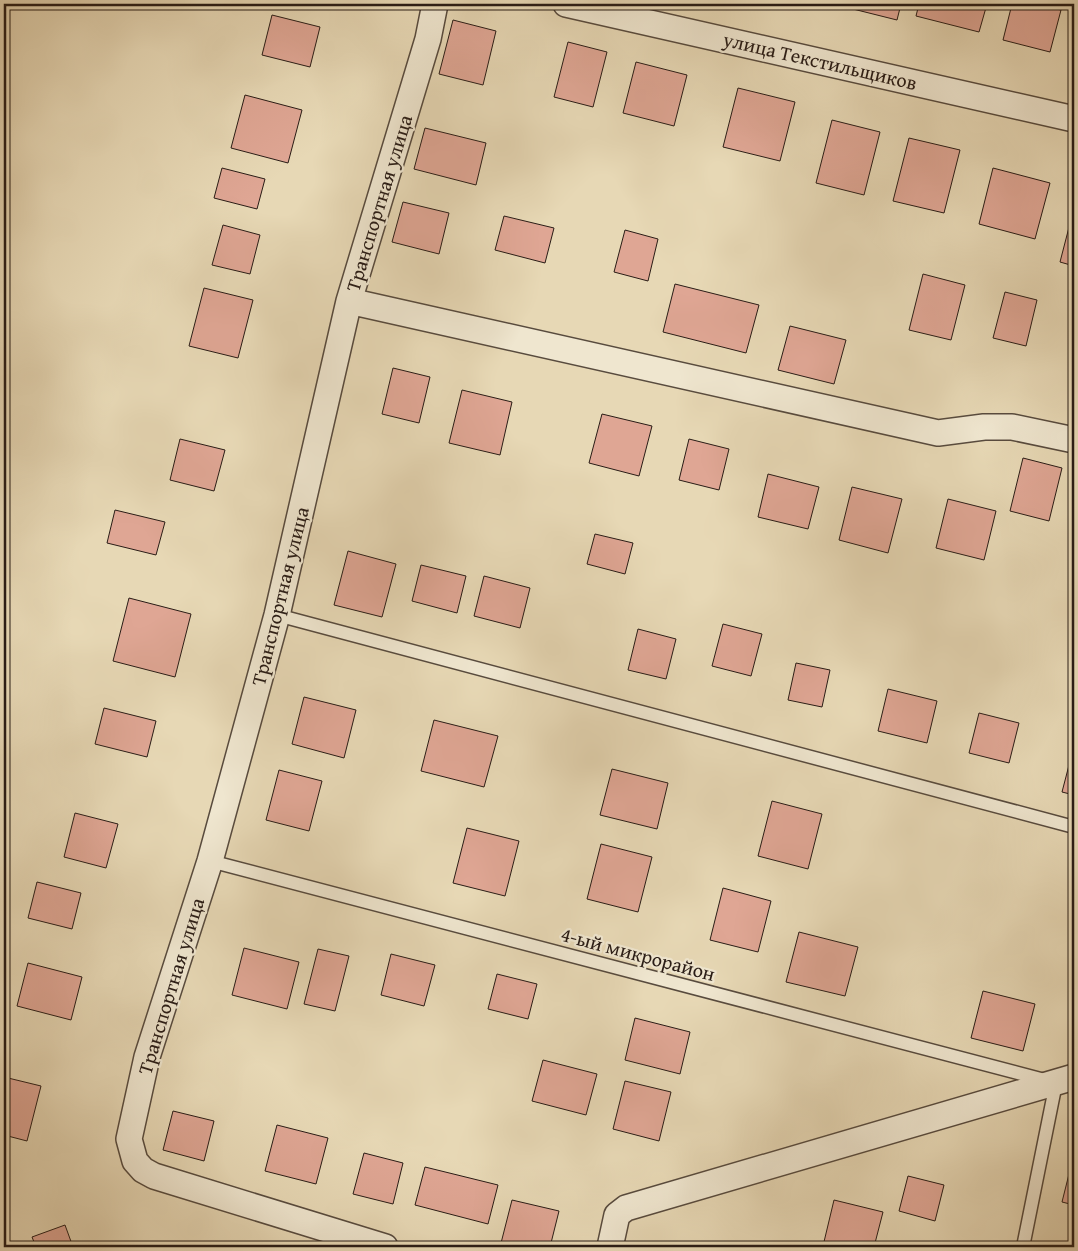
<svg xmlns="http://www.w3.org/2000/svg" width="1078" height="1251" font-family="'Gentium Book Plus',serif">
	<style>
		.building { fill: #dfa694; stroke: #291c16 }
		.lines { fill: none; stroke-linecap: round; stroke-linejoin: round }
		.service-casing { stroke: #584b3e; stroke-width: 15 }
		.minor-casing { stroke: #584b3e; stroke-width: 28 }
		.service { stroke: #efe6cf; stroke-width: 12 }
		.minor { stroke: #efe6cf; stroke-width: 25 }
		.labels { text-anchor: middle; stroke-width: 4.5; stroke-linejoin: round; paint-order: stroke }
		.street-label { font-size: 20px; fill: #291c16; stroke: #efe6cf }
	</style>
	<rect width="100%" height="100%" fill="#e7d8b5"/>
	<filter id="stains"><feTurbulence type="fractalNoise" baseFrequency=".004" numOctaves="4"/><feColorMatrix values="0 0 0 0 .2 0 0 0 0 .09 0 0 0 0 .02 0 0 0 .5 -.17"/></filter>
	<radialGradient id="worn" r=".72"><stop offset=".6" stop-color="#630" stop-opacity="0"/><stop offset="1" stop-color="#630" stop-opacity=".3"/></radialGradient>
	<path class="building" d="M842 4H901L897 20 841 6Z
		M919 4H987L979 32 916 16Z
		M1012 4H1035L1061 10 1050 52 1003 40Z
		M272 15 320 27 310 67 262 55Z
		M453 20 496 31 483 85 439 74Z
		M568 42 607 52 593 107 554 97Z
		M636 62 687 75 674 126 623 113Z
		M738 88 795 102 780 161 723 147Z
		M245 95 302 110 288 163 231 148Z
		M832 120 880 132 864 195 816 183Z
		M425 128 486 143 476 185 414 169Z
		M909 138 960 150 944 213 893 201Z
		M222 168 265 179 257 209 214 198Z
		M993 168 1050 183 1035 239 979 224Z
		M403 202 449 213 439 254 392 242Z
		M1074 208V266L1060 262Z
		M504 216 554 228 545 263 495 250Z
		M223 225 260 235 250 274 212 265Z
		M625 230 658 239 648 281 614 272Z
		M923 274 965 285 951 340 909 330Z
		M675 284 759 305 746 353 663 332Z
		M204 288 253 300 238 358 189 346Z
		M1005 292 1037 300 1026 346 993 338Z
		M790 326 846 340 834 384 778 370Z
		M393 368 430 377 419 423 382 414Z
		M1074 379V397L1070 395Z
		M462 390 512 402 500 455 449 443Z
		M602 414 652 426 639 476 589 463Z
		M180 439 225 450 214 491 170 480Z
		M689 439 729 449 719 490 679 480Z
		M1023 458 1062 468 1049 521 1010 511Z
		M768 474 819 487 808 529 758 517Z
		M852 487 902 499 888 553 839 540Z
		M948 499 996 511 984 560 936 548Z
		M115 510 165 522 156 555 107 543Z
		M595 534 633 543 625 574 587 564Z
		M348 551 396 564 382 617 334 605Z
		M421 565 466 576 457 613 412 601Z
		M484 576 530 588 520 628 474 616Z
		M129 598 191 614 175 677 113 661Z
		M723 624 762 634 751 676 712 666Z
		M638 629 676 639 666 679 628 670Z
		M796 663 830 670 822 707 788 700Z
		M888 689 937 701 927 743 878 731Z
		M304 697 356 710 344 758 292 744Z
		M104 708 156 721 147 757 95 744Z
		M979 713 1019 723 1009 763 969 753Z
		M434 720 498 736 484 787 421 771Z
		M1074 746V795L1062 792Z
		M612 769 668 783 657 829 600 815Z
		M279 770 322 781 309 831 266 820Z
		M772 801 822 814 808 869 758 856Z
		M75 813 118 824 106 868 64 857Z
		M467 828 519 841 505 896 453 883Z
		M601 844 652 857 638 912 587 899Z
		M37 882 81 893 72 929 28 918Z
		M723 888 771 901 758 952 710 940Z
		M799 932 858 947 845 996 786 982Z
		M244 948 299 962 287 1009 232 995Z
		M318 949 349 956 335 1011 304 1004Z
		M391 954 435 965 424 1006 381 995Z
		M28 963 82 977 71 1020 17 1006Z
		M497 974 537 984 528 1019 488 1009Z
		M983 991 1035 1004 1023 1051 971 1038Z
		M635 1018 690 1032 680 1074 625 1060Z
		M543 1060 597 1074 586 1115 532 1101Z
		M4 1077 41 1086 27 1141 4 1135Z
		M625 1081 671 1092 659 1141 613 1129Z
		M173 1111 214 1121 204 1161 163 1150Z
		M277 1125 328 1138 316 1184 265 1171Z
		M364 1153 403 1163 393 1204 353 1194Z
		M1071 1166H1074V1205L1062 1202Z
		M425 1167 498 1185 488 1224 415 1205Z
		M908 1176 944 1185 935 1221 899 1211Z
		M512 1200 559 1211 550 1247H500Z
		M834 1200 883 1212 874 1247 823 1246Z
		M65 1225 73 1247H36L32 1237Z"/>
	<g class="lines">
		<defs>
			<path id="service" d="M277 615 1074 827
				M210 861 1056 1083 1023 1247"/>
			<path id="minor" d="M566 4 1074 119
				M349 301 938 433 984 427H1012L1074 440
				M385 1247 154 1176 143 1170 135 1161 129 1139 147 1057 210 861 277 615 349 301 428 39 435 4
				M610 1247 617 1215 626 1208 1074 1077"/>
		</defs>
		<use href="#service" class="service-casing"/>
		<use href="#minor" class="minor-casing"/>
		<use href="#service" class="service"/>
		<use href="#minor" class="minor"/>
	</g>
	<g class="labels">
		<g class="street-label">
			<text transform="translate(820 61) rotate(13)" y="7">улица Текстильщиков</text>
			<text transform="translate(379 203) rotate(-73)" y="7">Транспортная улица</text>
			<text transform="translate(280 596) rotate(-76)" y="7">Транспортная улица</text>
			<text transform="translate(638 954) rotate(15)" y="7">4-ый микрорайон</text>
			<text transform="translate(171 986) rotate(-73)" y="7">Транспортная улица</text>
		</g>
	</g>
	<rect width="1078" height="1251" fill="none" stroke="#e7d8b5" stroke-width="20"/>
	<rect x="5" y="5" width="1068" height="1241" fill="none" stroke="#291c16" stroke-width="2.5"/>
	<rect x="10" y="10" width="1058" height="1231" fill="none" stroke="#291c16"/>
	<rect width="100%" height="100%" filter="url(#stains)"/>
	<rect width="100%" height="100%" fill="url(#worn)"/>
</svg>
